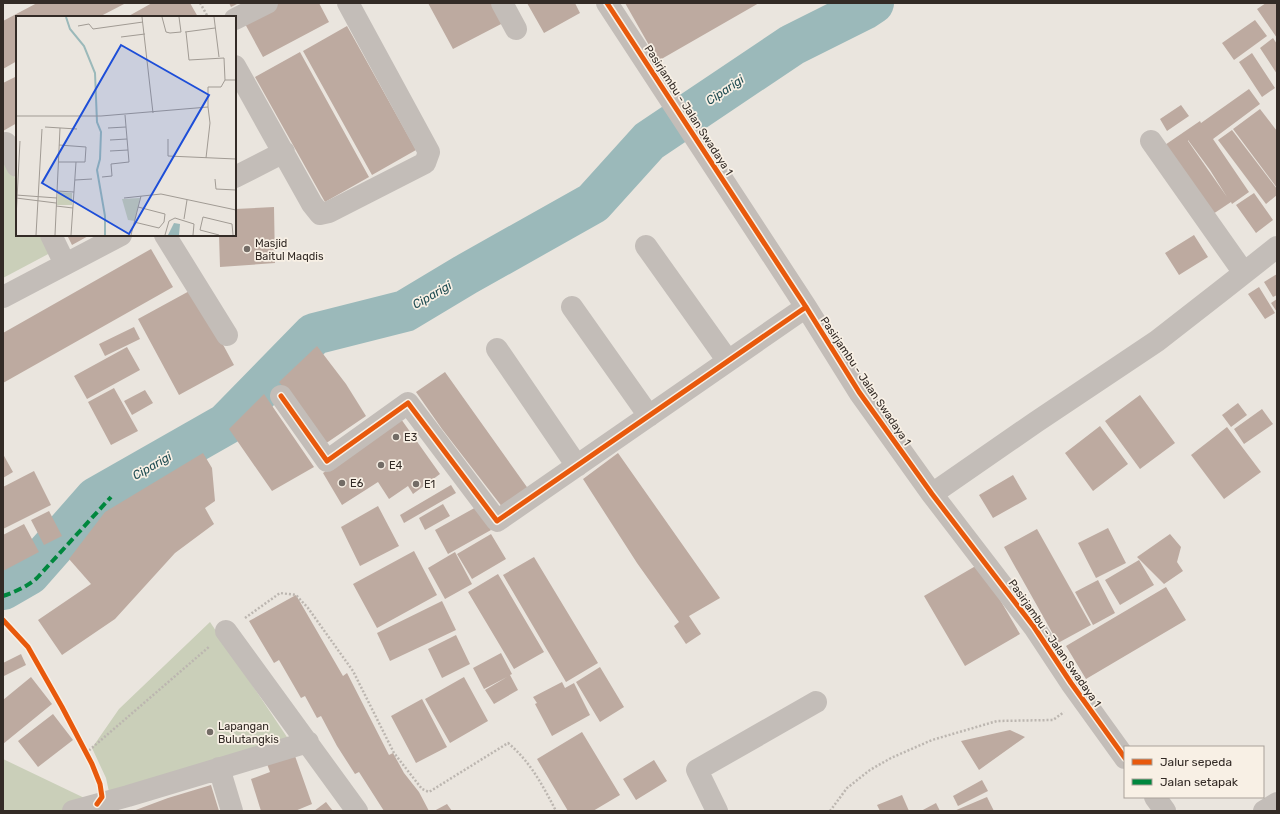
<svg xmlns="http://www.w3.org/2000/svg" width="1280" height="814" font-family="Rubik,sans-serif">
	<style>
		.green { fill: #cacfb9 }
		.lines { fill: none; stroke-linecap: round; stroke-linejoin: round }
		.river { stroke: #9bb9ba; stroke-width: 42 }
		.building { fill: #bdaaa0; fill-rule: evenodd }
		.path { stroke: #bcb6b0; stroke-width: 2.5; stroke-dasharray: 2 2; stroke-linecap: butt }
		.minor { stroke: #c3bdb8; stroke-width: 22 }
		.quiet { stroke: #00873e; stroke-width: 4; stroke-dasharray: 8 4; stroke-linecap: butt }
		.cycleway-casing { stroke: #f8f0e5; stroke-width: 8 }
		.cycleway { stroke: #e8590c; stroke-width: 5 }
		.poi-dot { fill: #736c66; stroke: #f8f0e5; stroke-width: 1.5 }
		.labels { text-anchor: middle; stroke-width: 3.5; stroke-linejoin: round; paint-order: stroke }
		.street-label { font-size: 11px; fill: #332b26; stroke: #f8f0e5 }
		.poi-label { font-size: 11px; fill: #332b26; stroke: #f8f0e5; text-anchor: start }
		.water-label { font-size: 12px; font-style: italic; fill: #1e4c52; stroke: #f8f0e5 }
		.inset-river { fill: none; stroke: #9bb9ba; stroke-width: 2 }
		.inset-road { fill: none; stroke: #a19b94; stroke-width: 1 }
		.view { fill: #1d4ed8; fill-opacity: 0.15; stroke: #1d4ed8; stroke-width: 2 }
		.inset-edge { fill: none; stroke: #332b26; stroke-width: 2 }
	</style>
	<rect width="100%" height="100%" fill="#eae5de"/>
	<path class="green" d="M3 154 17 182V235H44L52 252 3 278Z
		M210 622 293 746 111 801 106 778 92 748 119 709Z
		M3 759 97 804 73 811H3Z"/>
	<g class="lines">
		<path class="river" d="M3 589 29 574 96 498 226 424 314 334 405 311 465 275 593 203 649 141 792 45 864 9 873 3"/>
	</g>
	<path class="building" d="M37 3H126L99 17H17V61L3 69V21Z
		M152 3H190L198 17H127Z
		M229 3H239L231 7Z
		M279 3H319L329 22 263 57 244 22Z
		M428 3H494L505 22 453 49Z
		M527 3H575L580 13 544 33Z
		M625 3H759L658 61Z
		M1266 3H1277V38L1257 9Z
		M1255 20 1267 36 1234 60 1222 43Z
		M347 26 416 150 372 175 303 51Z
		M1273 38 1277 44V74L1260 48Z
		M300 52 369 177 325 202 255 77Z
		M1252 53 1275 88 1262 97 1239 62Z
		M17 76V123L3 131V83Z
		M1249 89 1260 104 1213 139 1249 192 1232 204 1231 202 1210 216 1162 147 1200 121 1201 123ZM1188 140 1210 170 1227 197 1188 141Z
		M1181 105 1189 116 1167 131 1160 119Z
		M1260 109 1277 131V188L1233 129Z
		M1232 130 1277 189V195L1266 204 1218 140Z
		M1254 193 1273 220 1256 233 1236 205Z
		M274 207 275 263 220 267 219 235H235V209Z
		M67 235H90L72 245Z
		M1194 235 1208 257 1179 275 1165 253Z
		M151 249 173 287 3 383V333Z
		M1277 274V295L1273 297 1264 282Z
		M1259 287 1275 313 1265 319 1248 294Z
		M193 289 234 365 179 395 138 319Z
		M1277 299V312L1271 303Z
		M134 327 140 339 105 356 99 344Z
		M317 346 346 384 366 416 325 444 304 413 279 382Z
		M127 347 140 370 87 399 74 376Z
		M445 372 529 490 503 508 442 429 416 392Z
		M114 388 138 431 111 445 88 402Z
		M145 390 153 403 132 415 124 401Z
		M264 394 314 467 272 491 229 429Z
		M1140 395 1175 443 1140 469 1105 421Z
		M1238 403 1247 415 1231 427 1222 415Z
		M1262 409 1273 424 1244 444 1234 429Z
		M401 419 440 474 413 494 408 486 389 499 378 482 342 505 323 473Z
		M1100 426 1128 464 1093 491 1065 453Z
		M1227 427 1261 472 1224 499 1191 455Z
		M203 453 212 468 215 501 205 508 214 524 175 553 115 619 62 655 38 620 91 584 69 559 105 512Z
		M618 453 720 598 689 616 701 634 686 644 674 626 679 622 637 563 583 479Z
		M3 454 13 472 3 478Z
		M34 471 51 505 3 529V487Z
		M1013 475 1027 499 993 518 979 495Z
		M451 485 456 493 404 523 400 515Z
		M443 504 450 516 425 530 419 518Z
		M378 506 399 546 360 566 341 527Z
		M478 506 491 530 448 554 435 530Z
		M49 511 62 536 44 545 31 520Z
		M24 524 39 552 3 571V535Z
		M1108 528 1126 563 1096 578 1078 543Z
		M1037 529 1091 625 1058 643 1004 547Z
		M491 534 506 559 472 579 457 554Z
		M1170 534 1181 547 1177 562 1183 571 1164 584 1137 557Z
		M414 551 437 595 377 628 353 584Z
		M455 552 472 584 445 599 428 568Z
		M534 557 598 663 566 682 503 575Z
		M1139 560 1154 585 1120 605 1105 580Z
		M979 564 1020 634 965 666 924 596Z
		M498 574 544 652 514 669 468 592Z
		M1098 580 1115 613 1093 625 1075 592Z
		M1166 587 1186 620 1086 679 1066 646Z
		M296 595 343 676 347 673 389 755 393 753 404 773 419 792 429 811H384L359 772 355 774 337 746 321 716 317 718 305 696 301 698 279 660 274 663 249 621Z
		M442 601 456 630 390 661 377 633Z
		M456 635 470 664 442 678 428 649Z
		M501 653 512 674 510 675 518 690 494 704 485 690 507 677 484 689 473 668Z
		M21 654 26 665 4 676 3 663Z
		M600 667 624 707 600 722 576 682Z
		M31 677 52 704 3 744V700Z
		M464 677 488 721 450 743 425 699Z
		M562 682 565 688 574 683 590 715 552 736 535 704 537 703 533 697Z
		M422 699 447 747 416 763 391 716Z
		M53 714 73 740 38 767 18 741Z
		M1010 730 1025 737 979 770 961 741Z
		M582 732 620 795 593 811H568L537 759Z
		M295 756 312 804 295 811H261L251 779 270 772 267 764Z
		M654 760 667 781 636 800 623 779Z
		M982 780 988 791 958 806 953 796Z
		M211 785 219 811H133L168 798Z
		M902 795 909 811H880L877 805Z
		M987 797 994 811H954Z
		M326 802 333 811H314Z
		M936 803 940 811H921Z
		M447 804 452 811H434Z"/>
	<g class="lines">
		<path class="path" d="M200 3 208 17
			M245 618 280 593 296 595 308 608 353 671 394 753 422 789 429 792 508 743C530 761 543 786 556 811
			M86 753 210 646
			M830 811 847 788 870 770 891 758 932 740 997 721 1053 720 1064 712"/>
		<path class="minor" d="M502 3 516 29
			M607 3 806 307 859 392 932 494 1034 627 1071 683 1125 758
			M235 19 267 3
			M235 66 312 204 320 214 329 212 425 163 429 152 348 3
			M1151 141 1244 273
			M6 143 17 166
			M235 177 284 152
			M51 235 65 264
			M165 235 227 335
			M646 246 728 361
			M3 297 121 235
			M572 307 649 416
			M497 349 577 466
			M281 396 327 461 408 403 497 521 806 307
			M932 494 1036 422 1157 341 1225 288 1277 247
			M226 631 357 811
			M219 768 232 811
			M1155 797 1165 811
			M73 811 128 796 308 742
			M717 811 697 770 816 702
			M1264 811 1277 803"/>
		<path class="quiet" d="M3 596C15 592 28 586 37 578L111 497"/>
		<defs>
			<path id="cycleway" d="M607 3 806 307 859 392 932 494 1034 627 1071 683 1125 758
				M281 396 327 461 408 403 497 521 806 307
				M3 620 28 647 62 707 92 764 100 784 102 797 97 804"/>
		</defs>
		<use href="#cycleway" class="cycleway-casing"/>
		<use href="#cycleway" class="cycleway"/>
	</g>
	<g class="poi-dot">
		<circle cx="247" cy="249" r="4"/>
		<circle cx="396" cy="437" r="4"/>
		<circle cx="381" cy="465" r="4"/>
		<circle cx="342" cy="483" r="4"/>
		<circle cx="416" cy="484" r="4"/>
		<circle cx="210" cy="732" r="4"/>
	</g>
	<g class="labels">
		<g class="street-label">
			<text transform="translate(689 110) rotate(57)" y="4">Pasirjambu - Jalan Swadaya 1</text>
			<text transform="translate(866 381) rotate(56)" y="4">Pasirjambu - Jalan Swadaya 1</text>
			<text transform="translate(1055 643) rotate(55)" y="4">Pasirjambu - Jalan Swadaya 1</text>
		</g>
		<g class="poi-label">
			<text x="255" y="247">Masjid<tspan x="255" dy="13">Baitul Maqdis</tspan></text>
			<text x="404" y="441">E3</text>
			<text x="389" y="469">E4</text>
			<text x="350" y="487">E6</text>
			<text x="424" y="488">E1</text>
			<text x="218" y="730">Lapangan<tspan x="218" dy="13">Bulutangkis</tspan></text>
		</g>
		<g class="water-label">
			<text transform="translate(725 90) rotate(-34)" y="4">Ciparigi</text>
			<text transform="translate(432 295) rotate(-30)" y="4">Ciparigi</text>
			<text transform="translate(152 466) rotate(-30)" y="4">Ciparigi</text>
		</g>
	</g>
	<g transform="translate(16 16)">
		<rect width="220" height="220" fill="#eae5de"/>
		<path d="M42 176 56 177V189H41ZM124 182 119 205 112 204 106 183Z" fill="#cacfb9"/>
		<path d="M158 207 164 208 163 219H152Z" fill="#9bb9ba"/>
		<path class="inset-river" d="M50 1 54 13 68 30 79 57 81 106 85 116 84 143 81 154 89 200V219"/>
		<path class="inset-road" d="M126 1 137 97M146 1 150 16 154 17 165 16 163 1M198 1 203 41M62 10 73 8 77 13 127 6M169 16 199 12M170 16 173 44 208 42 209 64M105 21 129 18M0 100H85L192 91V71H205L209 64H220M29 111 61 113M92 112 110 111M152 123V140L220 143M94 124 111 123M94 135 112 134M190 142 194 107 192 91M42 146H69L70 131 43 129M86 161 96 160 95 148 113 146 109 99M199 163 200 173 220 174M59 164 76 163M41 175 58 176M0 179 41 182M0 182 40 187M108 182 145 178 220 194M40 190 57 192M0 202 4 125M168 203 171 184M118 206 143 212 148 206 149 198 122 191M20 219 26 113M39 219 44 112M55 219 60 146M115 219 125 180M149 219 153 205 159 202 178 208 177 219M203 219 184 214 187 201 216 208 217 219"/>
		<path class="view" d="M105 29 193 79 113 218 26 167Z"/>
		<rect width="220" height="220" class="inset-edge"/>
	</g>
	<rect width="1280" height="814" fill="none" stroke="#332b26" stroke-width="8"/>
	<rect x="1124" y="746" width="140" height="52" fill="#f8f0e5" stroke="#a9a199"/>
	<rect x="1132" y="759" width="20" height="6" fill="#e8590c" stroke="#a9a199"/>
	<text x="1160" y="766" font-size="12" fill="#332b26">Jalur sepeda</text>
	<rect x="1132" y="779" width="20" height="6" fill="#00873e" stroke="#a9a199"/>
	<text x="1160" y="786" font-size="12" fill="#332b26">Jalan setapak</text>
</svg>
